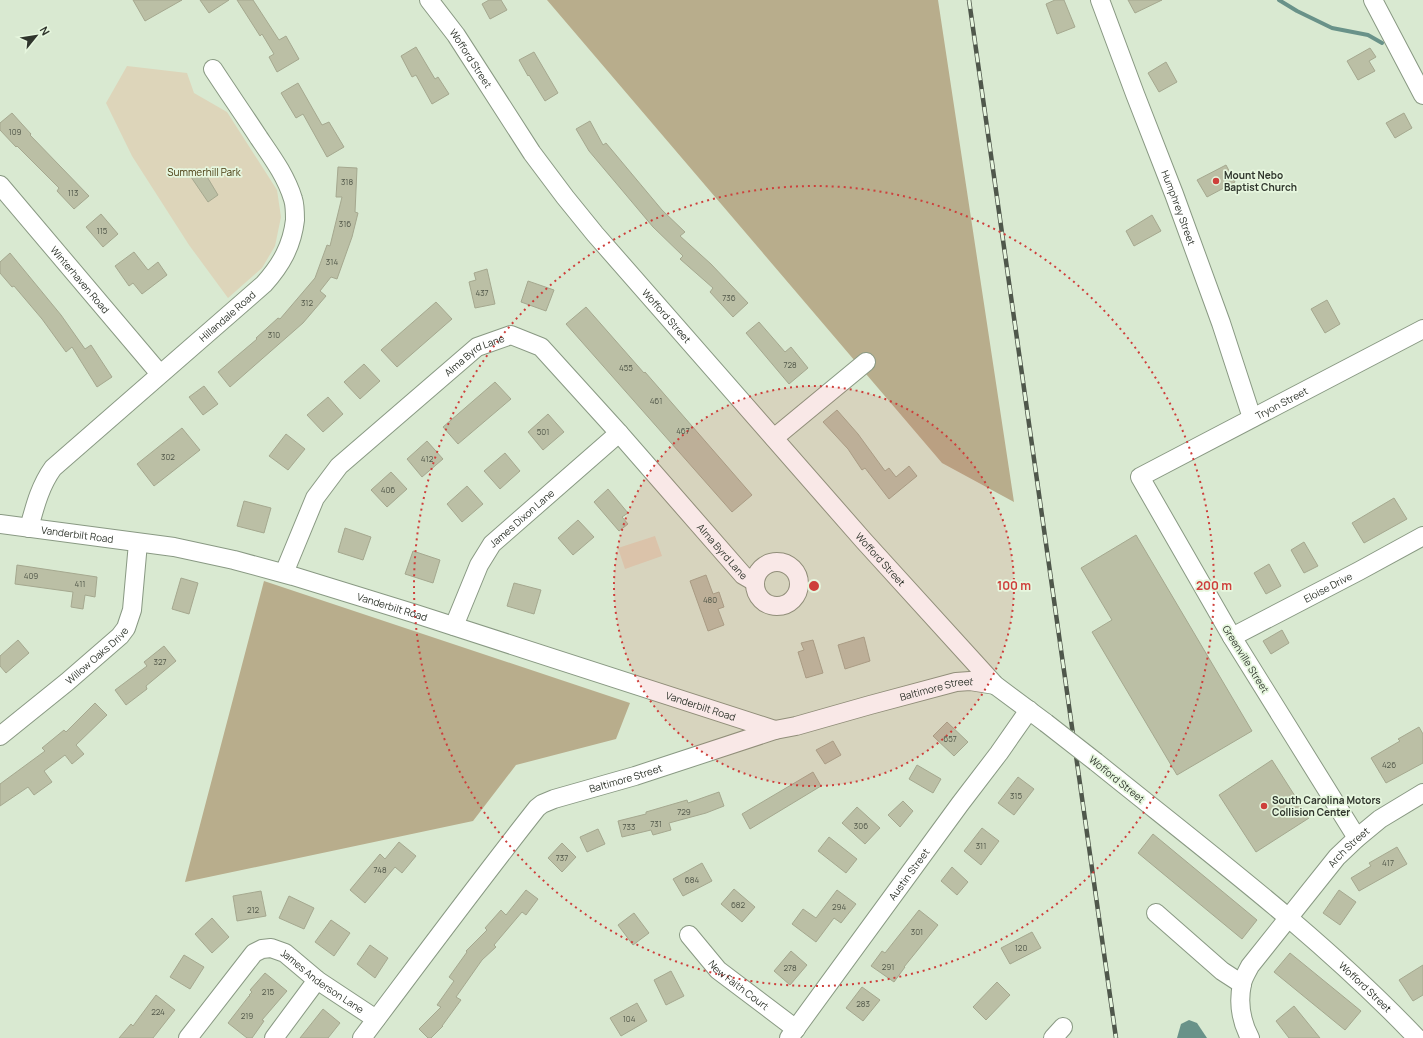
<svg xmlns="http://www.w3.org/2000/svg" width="1423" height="1038" font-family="Manrope,sans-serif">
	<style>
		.green { fill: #ddd5ba }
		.forest { fill: #b8ad8c }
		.water { fill: #699289 }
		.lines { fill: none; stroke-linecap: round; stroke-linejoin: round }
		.stream { stroke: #699289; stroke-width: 4 }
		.building { fill: #bbbfa5; stroke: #a5a88f }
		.minor-casing { stroke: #899983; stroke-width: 20 }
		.minor { stroke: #fff; stroke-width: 18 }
		.rail-casing { stroke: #4f574b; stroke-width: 4.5 }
		.rail { stroke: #e6f6de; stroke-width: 3; stroke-dasharray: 9; stroke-linecap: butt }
		.minor-bridge-casing { stroke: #899983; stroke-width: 20; stroke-linecap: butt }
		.minor-bridge { stroke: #fff; stroke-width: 18 }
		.ring { fill: none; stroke: #ce3f3b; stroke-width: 2; stroke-dasharray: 2 4 }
		.poi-dot { fill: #ce3f3b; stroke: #e6f6de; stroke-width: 1.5 }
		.labels { text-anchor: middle; stroke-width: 3.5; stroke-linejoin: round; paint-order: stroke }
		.number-label { font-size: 8px; fill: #52584a }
		.street-label { font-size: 10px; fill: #2f352c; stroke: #e6f6de }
		.park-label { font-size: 10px; fill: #46390d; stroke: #e6f6de }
		.poi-label { font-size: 10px; font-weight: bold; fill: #2f352c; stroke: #e6f6de; text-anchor: start }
		.centre { fill: #ce3f3b; stroke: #e6f6de; stroke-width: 2 }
		.ring-label { font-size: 12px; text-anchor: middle; font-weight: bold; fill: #ce3f3b; stroke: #e6f6de; stroke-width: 3.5; stroke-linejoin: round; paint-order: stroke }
	</style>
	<rect width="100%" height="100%" fill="#d9e9d1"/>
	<path class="green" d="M127 66 187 73 194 93 227 112 277 190 281 217 275 246 262 268 228 298 189 245 132 156 106 103Z
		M655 536 662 556 625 569 618 548Z"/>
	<path class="forest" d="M547 0H938L1014 502 942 463Z
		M264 581 630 703 616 739 516 765 473 821 185 882Z"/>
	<path class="water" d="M1189 1020 1197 1023 1207 1038H1177L1181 1024Z"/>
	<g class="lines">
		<path class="stream" d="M1279 0 1297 11 1332 28 1368 35 1382 43"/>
	</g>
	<path class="building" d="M133 0H182L145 21Z
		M200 0H229L209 13Z
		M237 0H253L279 40 286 36 299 59 277 72 269 57 274 54 262 34 260 36Z
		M489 0H501L507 10 490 19 482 4Z
		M1055 0H1064L1075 27 1057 34 1046 4Z
		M1128 0H1162L1135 13Z
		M416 47 435 79 438 77 449 94 432 104 416 75 412 77 401 56Z
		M1370 48 1376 57 1369 61 1375 71 1358 80 1347 61Z
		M534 52 558 93 545 101 529 75 528 76 519 60Z
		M1166 62 1177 82 1159 92 1148 73Z
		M298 83 322 125 329 122 344 147 327 157 303 114 296 118 281 93Z
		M12 113 31 134 30 135 89 196 74 209 57 191 59 188 17 146 16 147 0 130V123Z
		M1404 113 1412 128 1395 138 1386 123Z
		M590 121 603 145 606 143 662 210 685 232 680 236 711 264 748 303 733 317 710 292 713 288 680 259 683 256 653 227 589 151 576 129Z
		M1226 165 1235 182 1207 197 1197 180Z
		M338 167 357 168 355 212 358 213 352 237 337 279 331 277 320 291 326 296 303 323 230 387 218 372 257 339 256 338 278 318 280 319 315 278 327 245 330 246 342 197H336Z
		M203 170 218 195 208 202 191 177Z
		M101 214 118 234 103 247 86 227Z
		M1152 215 1161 231 1134 246 1126 231Z
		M134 252 148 270 158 262 167 275 142 294 133 283 129 286 115 266Z
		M10 253 61 315 85 349 91 345 112 377 97 387 72 347 66 352 42 319 14 286 12 287 0 273V262Z
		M487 269 495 304 475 308 469 282 476 280 474 273Z
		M528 281 554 290 546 311 521 302Z
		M1327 300 1340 324 1325 333 1311 309Z
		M436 302 452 319 397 367 381 350Z
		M586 307 644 373 645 372 752 495 732 512 566 324Z
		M759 322 785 352 791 347 808 368 789 384 746 333Z
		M364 364 380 381 360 399 344 382Z
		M495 382 511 399 458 444 443 427Z
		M204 386 218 404 203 415 189 397Z
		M328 397 343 414 323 432 307 415Z
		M837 410 858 434 885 471 889 468 896 477 909 466 917 476 889 499 865 468 862 470 848 449 823 422Z
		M548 414 564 432 543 450 528 432Z
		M182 428 200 450 154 486 137 464Z
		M286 434 305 449 288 470 269 456Z
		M427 441 443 459 422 477 407 459Z
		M505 453 520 471 500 489 484 471Z
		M391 472 407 489 387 507 371 490Z
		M467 486 483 504 462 522 447 504Z
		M608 489 628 513 622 517 628 524 619 531 594 502Z
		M1394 498 1407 519 1364 543 1352 523Z
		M244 501 271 508 264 533 237 526Z
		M578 520 594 537 573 555 558 538Z
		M345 528 371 537 363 560 338 552Z
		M1136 535 1252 731 1177 775 1092 632 1112 620 1081 568Z
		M1304 542 1318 566 1304 573 1291 550Z
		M413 551 440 560 433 583 405 574Z
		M1269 564 1281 586 1266 594 1254 573Z
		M17 565 97 577 95 597 85 595 83 609 71 607 73 592 15 584Z
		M706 575 713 594 719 592 724 607 718 609 724 625 708 631 690 581Z
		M181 578 198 583 189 614 172 609Z
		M514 583 541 590 534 614 507 606Z
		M1282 630 1289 643 1271 654 1263 641Z
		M864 637 870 661 845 669 838 645Z
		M18 640 29 653 6 673 0 666V656Z
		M813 640 823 673 806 678 798 652 804 650 801 643Z
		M164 646 176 661 146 686 147 689 126 705 115 690 147 666 144 662Z
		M95 703 107 715 76 745 84 754 72 764 65 755 44 771 52 782 34 795 28 787 0 806V784L45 751 42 748 64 730 66 732Z
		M947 722 968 742 954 756 933 736Z
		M1419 727 1423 734V763L1386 783 1371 758 1400 741 1398 739Z
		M833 741 841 755 825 764 816 750Z
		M1272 760 1309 818 1256 852 1219 795Z
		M917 765 941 779 933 793 909 779Z
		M813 772 821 786 750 829 742 814Z
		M1018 777 1034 789 1014 815 998 803Z
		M719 792 724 806 706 813 669 823 671 830 653 835 651 830 622 837 618 821 646 814V812L687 800 688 803Z
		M903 801 913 811 900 827 888 815Z
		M857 807 880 828 865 844 842 823Z
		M982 828 999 841 981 865 964 851Z
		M598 829 605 844 587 852 580 837Z
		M1153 834 1257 920 1242 939 1138 853Z
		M829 837 857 859 846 873 818 851Z
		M399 842 416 856 402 873 395 867 365 903 350 890 380 854 385 859Z
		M562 843 576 857 562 872 548 858Z
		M1397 847 1407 864 1359 891 1351 878 1371 866 1369 863Z
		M702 863 712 881 683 896 673 879Z
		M952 867 968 882 957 895 941 881Z
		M734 889 755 907 742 922 721 904Z
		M526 890 538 899 526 915 522 912 494 945 496 947 482 960 456 997 461 1000 442 1026H443L431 1038H428L419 1029 441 1007 437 1005 454 981 449 977 467 952 466 951 487 930 485 928 501 910 506 915Z
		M837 890 856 904 841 923 834 918 816 942 792 924 803 909 816 918Z
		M1339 890 1356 902 1340 925 1323 913Z
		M261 891 266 916 237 921 233 896Z
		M289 896 314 908 304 929 279 918Z
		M919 910 938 925 904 967H905L894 982 871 966 882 951 885 953Z
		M634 913 649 933 633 945 618 925Z
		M212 918 229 937 212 953 195 934Z
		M331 920 350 933 334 956 315 942Z
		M1032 932 1041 948 1010 964 1001 948Z
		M370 945 388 958 375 978 357 964Z
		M791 951 807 965 790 985 774 971Z
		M1290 953 1361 1011 1345 1030 1274 972Z
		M184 955 204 967 190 989 170 977Z
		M1423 965V995L1413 1001 1399 980Z
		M671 971 684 996 666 1005 654 980Z
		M265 973 287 991 262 1020 264 1021 252 1038H247L228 1023 249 996H250L249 995 252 992 250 990Z
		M997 982 1010 995 986 1020 973 1007Z
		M862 987 880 1000 863 1021 846 1008Z
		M156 995 175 1010 153 1038H119L131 1024 133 1026Z
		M637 1003 647 1021 621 1036 610 1018Z
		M1294 1006 1320 1038H1289L1276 1021Z
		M323 1009 340 1023 328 1038H300Z"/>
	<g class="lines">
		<defs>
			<g id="minor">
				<path id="s1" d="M429 0 456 35 532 153 565 197 595 234 864 541 995 685 1046 723"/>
				<path id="s2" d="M1100 0 1135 94 1174 194 1221 323 1252 418"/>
				<path d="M1373 0 1423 95"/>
				<path id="s3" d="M0 185 160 374"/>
				<path d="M774 438 866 362"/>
				<path id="s4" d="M0 524 174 547 234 560 293 576 416 614 775 730"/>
				<path id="s5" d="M29 528C35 506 40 486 53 468L264 284C281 265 292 246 295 220 295 213 295 205 293 199 286 176 272 157 259 138 244 115 228 92 213 69"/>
				<circle cx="777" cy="584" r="22"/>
				<path id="s6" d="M284 573 315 498 339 466 477 347 511 335 541 347 619 433 743 575 755 582"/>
				<path id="s7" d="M454 626 479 565 492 544 619 433"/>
				<path id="s8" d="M1232 637 1359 571 1423 536"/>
				<path id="s9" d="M0 736 67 682 120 636 126 628 132 610 138 543"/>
				<path id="s10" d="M1096 762C1206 851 1320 936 1417 1038"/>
				<path id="s11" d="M1357 838 1232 637 1140 477 1423 329"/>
				<path d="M1156 913 1222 971 1242 984"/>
				<path id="s12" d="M689 935 718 970 796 1029"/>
				<path id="s13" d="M188 1038 254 953 262 949 271 948 285 953 317 980 376 1019"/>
				<path d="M274 1038 317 980"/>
				<path id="s14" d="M362 1038C420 961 477 884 537 808L542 804 554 799 635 776 775 730 796 726 870 705 956 682 970 681 995 685"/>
				<path id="s15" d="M789 1038 960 804 999 753 1029 710"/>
				<path d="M1053 1038 1063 1027"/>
				<path id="s16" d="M1250 1038C1241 1021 1238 1003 1242 984 1243 978 1247 972 1250 966L1337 857 1357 838 1380 819 1423 793"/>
			</g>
		</defs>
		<use href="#minor" class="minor-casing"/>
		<use href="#minor" class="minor"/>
		<defs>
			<path id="rail" d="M969 0 1116 1038"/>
		</defs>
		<use href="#rail" class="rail-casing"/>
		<use href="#rail" class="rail"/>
		<defs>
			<path id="minor-bridge" d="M1046 723 1096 762"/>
		</defs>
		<use href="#minor-bridge" class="minor-bridge-casing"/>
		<use href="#minor-bridge" class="minor-bridge"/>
	</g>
	<circle cx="814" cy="586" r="200" fill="#ce3f3b" fill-opacity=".12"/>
	<g class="ring">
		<circle cx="814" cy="586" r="200"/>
		<circle cx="814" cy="586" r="400"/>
	</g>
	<g class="poi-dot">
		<circle cx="1216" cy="181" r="4"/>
		<circle cx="1264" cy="806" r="4"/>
	</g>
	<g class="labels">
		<g class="number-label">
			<text x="15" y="135">109</text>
			<text x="347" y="185">318</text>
			<text x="73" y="196">113</text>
			<text x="345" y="227">316</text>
			<text x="102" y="234">115</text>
			<text x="332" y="265">314</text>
			<text x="482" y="296">437</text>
			<text x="729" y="301">736</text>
			<text x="307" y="306">312</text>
			<text x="274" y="338">310</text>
			<text x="790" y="368">728</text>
			<text x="626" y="371">455</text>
			<text x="656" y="404">461</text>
			<text x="683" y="434">467</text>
			<text x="543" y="435">501</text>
			<text x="168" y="460">302</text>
			<text x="427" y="462">412</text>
			<text x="388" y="493">406</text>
			<text x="31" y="579">409</text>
			<text x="80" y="587">411</text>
			<text x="710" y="603">480</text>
			<text x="160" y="665">327</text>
			<text x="950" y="742">657</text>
			<text x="1389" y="768">426</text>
			<text x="1016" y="799">315</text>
			<text x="684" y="815">729</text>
			<text x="656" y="827">731</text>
			<text x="861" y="829">306</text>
			<text x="629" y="830">733</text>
			<text x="981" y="849">311</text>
			<text x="562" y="861">737</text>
			<text x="1388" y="866">417</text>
			<text x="380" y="873">748</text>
			<text x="692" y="883">684</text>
			<text x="738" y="908">682</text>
			<text x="839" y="910">294</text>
			<text x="253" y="913">212</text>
			<text x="917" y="935">301</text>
			<text x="1021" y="951">120</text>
			<text x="888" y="970">291</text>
			<text x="790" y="971">278</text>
			<text x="268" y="995">215</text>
			<text x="863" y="1007">283</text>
			<text x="158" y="1015">224</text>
			<text x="247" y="1019">219</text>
			<text x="629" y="1022">104</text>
		</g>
		<g class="street-label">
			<text dy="4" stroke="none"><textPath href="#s1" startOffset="72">Wofford Street</textPath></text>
			<text dy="4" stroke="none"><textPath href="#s2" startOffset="222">Humphrey Street</textPath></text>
			<text dy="4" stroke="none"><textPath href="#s3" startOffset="124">Winterhaven Road</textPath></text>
			<text dy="4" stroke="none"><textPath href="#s5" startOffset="296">Hillandale Road</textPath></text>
			<text dy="4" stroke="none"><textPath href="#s1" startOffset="396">Wofford Street</textPath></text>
			<text dy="4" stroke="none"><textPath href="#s6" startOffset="297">Alma Byrd Lane</textPath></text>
			<text dy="4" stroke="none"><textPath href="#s11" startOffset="581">Tryon Street</textPath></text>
			<text dy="4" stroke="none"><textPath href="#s7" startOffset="130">James Dixon Lane</textPath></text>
			<text dy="4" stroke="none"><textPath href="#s4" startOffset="78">Vanderbilt Road</textPath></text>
			<text dy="4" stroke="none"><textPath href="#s6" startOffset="645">Alma Byrd Lane</textPath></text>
			<text dy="4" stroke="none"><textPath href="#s1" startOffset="720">Wofford Street</textPath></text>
			<text dy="4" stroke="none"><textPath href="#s8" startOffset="108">Eloise Drive</textPath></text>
			<text dy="4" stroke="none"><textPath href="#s4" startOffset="402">Vanderbilt Road</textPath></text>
			<text dy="4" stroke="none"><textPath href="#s9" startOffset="126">Willow Oaks Drive</textPath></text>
			<text transform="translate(1246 659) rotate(58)" y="4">Greenville Street</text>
			<text dy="4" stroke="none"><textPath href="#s14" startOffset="707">Baltimore Street</textPath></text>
			<text dy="4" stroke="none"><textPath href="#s4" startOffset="726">Vanderbilt Road</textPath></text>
			<text dy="4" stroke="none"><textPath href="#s14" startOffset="383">Baltimore Street</textPath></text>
			<text transform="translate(1117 779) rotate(39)" y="4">Wofford Street</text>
			<text dy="4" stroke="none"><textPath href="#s16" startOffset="230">Arch Street</textPath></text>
			<text dy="4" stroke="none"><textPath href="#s15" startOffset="203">Austin Street</textPath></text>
			<text dy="4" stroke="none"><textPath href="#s13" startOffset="187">James Anderson Lane</textPath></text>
			<text dy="4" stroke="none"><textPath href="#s12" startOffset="71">New Faith Court</textPath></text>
			<text dy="4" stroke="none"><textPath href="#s10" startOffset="351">Wofford Street</textPath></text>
		</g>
		<g class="park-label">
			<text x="204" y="176">Summerhill Park</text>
		</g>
		<g class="poi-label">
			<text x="1224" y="179">Mount Nebo<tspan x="1224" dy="12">Baptist Church</tspan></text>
			<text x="1272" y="804">South Carolina Motors<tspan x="1272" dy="12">Collision Center</tspan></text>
		</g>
	</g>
	<circle cx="814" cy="586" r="6" class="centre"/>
	<g class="ring-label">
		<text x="1014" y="590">100 m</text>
		<text x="1214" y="590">200 m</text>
	</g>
	<g transform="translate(36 36) rotate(60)" stroke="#e6f6de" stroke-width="3" paint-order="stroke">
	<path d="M0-3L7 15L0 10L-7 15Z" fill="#2f352c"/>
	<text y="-6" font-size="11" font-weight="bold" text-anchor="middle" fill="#2f352c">N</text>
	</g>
</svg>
